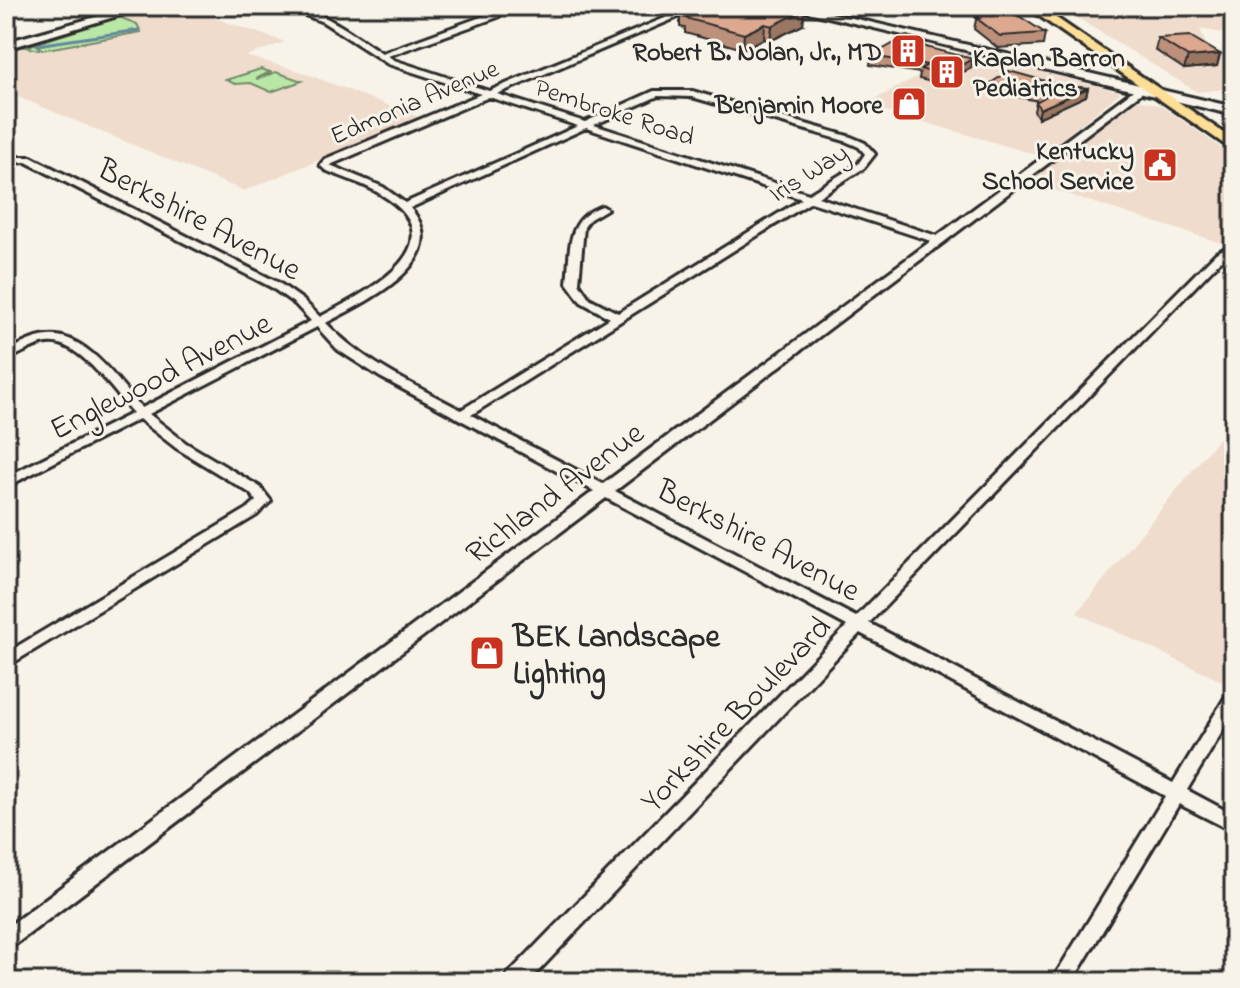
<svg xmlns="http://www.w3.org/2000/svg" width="1240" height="988" font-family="'Indie Flower',sans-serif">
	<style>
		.built { fill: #efdccd }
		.green { fill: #b9e7a5; stroke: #728968; stroke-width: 2 }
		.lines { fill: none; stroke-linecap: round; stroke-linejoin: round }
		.stream { stroke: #62889c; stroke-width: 3 }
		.street-casing { stroke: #2b2b2b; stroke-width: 6 }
		.secondary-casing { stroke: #2b2b2b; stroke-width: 6 }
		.primary-casing { stroke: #2b2b2b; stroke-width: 6 }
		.street { fill: #f7f3e8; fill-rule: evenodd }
		.secondary { fill: #f7f3e8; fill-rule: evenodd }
		.primary { fill: #fdde96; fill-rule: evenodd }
		.wall { fill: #bd907b; stroke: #2b2b2b; stroke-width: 2 }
		.shaded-wall { fill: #9a7664; stroke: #2b2b2b; stroke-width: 2 }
		.building { fill: #dca88f; stroke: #2b2b2b; stroke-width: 2 }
		.labels { text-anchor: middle; stroke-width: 6; stroke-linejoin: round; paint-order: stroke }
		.far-poi-label { font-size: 26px; font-weight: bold; fill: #2b2b2b; stroke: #f7f3e8; text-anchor: end }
		.far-street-label { font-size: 26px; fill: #2b2b2b; stroke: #f7f3e8 }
		.street-label { font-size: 32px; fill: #2b2b2b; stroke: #f7f3e8 }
		.poi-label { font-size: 32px; font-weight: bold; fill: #2b2b2b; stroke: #f7f3e8; text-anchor: start }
	</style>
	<rect width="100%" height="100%" fill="#f7f3e8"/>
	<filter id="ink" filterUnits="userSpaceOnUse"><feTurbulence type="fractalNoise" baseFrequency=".0125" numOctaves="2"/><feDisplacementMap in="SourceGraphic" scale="16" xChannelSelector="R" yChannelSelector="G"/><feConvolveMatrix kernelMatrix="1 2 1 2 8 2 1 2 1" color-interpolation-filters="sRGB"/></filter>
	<g filter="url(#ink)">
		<path class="built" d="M159 6H179L285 42 246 56 299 71 421 118 244 191 6 92V51Z
			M1058 6H1234V35L1200 29 1208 50 1234 59V88L1197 92Z
			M961 52 1121 92 1041 156 865 105Z
			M1135 99 1162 106 1234 157V247L1028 182Z
			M1234 419V687L1077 613Z"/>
		<path class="green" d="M140 10 119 17 137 24 141 32 42 50 38 45 39 50 25 47Z
			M261 69 270 72 256 79 276 72 302 81 271 92 251 83 235 84 226 80Z"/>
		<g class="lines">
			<path class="stream" d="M37 45 139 30"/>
			<defs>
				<path id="street" d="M282 6C319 6 352 34 382 53L492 13 497 10 495 6H503L505 10 498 17 388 56 394 60 489 91 694 6H704L497 94 585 122 654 91H692L851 137 865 143 875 154 864 168 818 197 937 236 1135 89H1141V93L615 491 856 617 1216 253 1234 244V251L1224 257 869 623 1173 783 1226 696 1234 695V712L1187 790 1234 815V832L1179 804 1072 982H1051L1165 796 860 633 528 982H504L507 975 847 626 606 498 13 946 6 949V928L594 491 380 377 338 350 317 327 149 414 186 443 260 487 271 501 257 515 6 667V653L247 509 256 501 250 493 176 448 139 419 6 487V477L133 413C114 392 78 338 47 343 32 345 20 355 6 360V352C19 345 33 337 48 336 86 332 119 383 142 408L311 321 295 304 271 287 26 162 6 163V157H31L279 283 303 300 320 317C363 294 463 245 382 195 365 184 344 178 325 170L320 165 325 159 481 94 388 64 323 22ZM658 96 692 97 845 141 859 147 865 154 858 164 809 194 594 125ZM489 97 578 126 405 203 383 187 330 165ZM586 128 802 199 618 313 589 298 579 283 584 227 590 219 607 209 602 206C565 219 571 249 567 283L581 302 610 318 461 410C413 384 364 363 326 323 361 304 457 261 410 208ZM811 202 931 241 603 484 471 415Z"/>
				<path id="secondary" d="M135 6H151L6 49V42Z
					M783 6H801L1234 107V115Z
					M1234 126V135L1228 134V128Z"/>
				<path id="primary" d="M1025 6H1039L1234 140V151Z"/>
			</defs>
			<use href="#street" class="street-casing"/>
			<use href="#secondary" class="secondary-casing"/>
			<use href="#primary" class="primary-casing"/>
			<use href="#street" class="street"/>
			<use href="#secondary" class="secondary"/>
			<use href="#primary" class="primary"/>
		</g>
		<path class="wall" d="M680 12 803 25 770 41 764 39 743 49 685 33V28L680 27Z
			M977 15 1045 33 1043 45 998 48 974 29Z
			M1158 38 1220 54 1217 66 1184 69 1155 50Z
			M924 41V46L971 68 940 84 919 79 920 73 870 65 871 56Z
			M991 83 1063 86 1088 88 1086 96 1038 118 1034 111 1036 102 1038 101 989 91Z"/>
		<path class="shaded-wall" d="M795 6H800L799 13 805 10 803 25 770 41 772 26Z
			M765 24 764 39 743 49 744 34Z
			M1220 54 1217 66 1184 69 1188 57Z
			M973 59 971 68 940 84 942 75Z
			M1088 88 1086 96 1038 118 1040 109Z"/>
		<path class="building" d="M695 6H795L793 7 805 10 772 26 765 24 744 34 685 18 694 15 680 12Z
			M1013 12 1045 33 1000 36 976 18H980L977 15Z
			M907 36 924 41 918 45 973 59 942 75 920 69 928 65 871 56Z
			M1190 36 1220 54 1188 57 1158 38Z
			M1009 71 1063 86 1088 88 1040 109 1036 102 1048 95 991 83Z"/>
	</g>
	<defs>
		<symbol id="building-square" viewBox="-11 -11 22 22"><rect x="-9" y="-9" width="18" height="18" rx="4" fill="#c8321e" stroke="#f7f3e8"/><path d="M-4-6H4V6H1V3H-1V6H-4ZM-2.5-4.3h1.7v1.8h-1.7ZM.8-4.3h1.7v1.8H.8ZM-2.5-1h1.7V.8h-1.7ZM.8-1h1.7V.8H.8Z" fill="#fff"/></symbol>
		<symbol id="shop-square" viewBox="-11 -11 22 22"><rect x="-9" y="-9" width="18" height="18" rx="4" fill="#c8321e" stroke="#f7f3e8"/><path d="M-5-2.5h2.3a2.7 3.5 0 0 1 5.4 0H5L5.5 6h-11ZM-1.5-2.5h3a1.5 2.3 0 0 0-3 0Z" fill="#fff"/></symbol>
		<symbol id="civic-square" viewBox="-11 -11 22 22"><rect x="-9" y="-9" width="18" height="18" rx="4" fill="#c8321e" stroke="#f7f3e8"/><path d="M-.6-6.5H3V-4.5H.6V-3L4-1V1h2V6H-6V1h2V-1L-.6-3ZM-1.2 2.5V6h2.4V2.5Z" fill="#fff"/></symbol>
	</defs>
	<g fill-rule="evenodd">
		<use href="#building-square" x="888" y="31" width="40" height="40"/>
		<use href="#building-square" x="927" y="52" width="40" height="40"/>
		<use href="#shop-square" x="889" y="84" width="40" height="40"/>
		<use href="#civic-square" x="1140" y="145" width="40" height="40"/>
		<use href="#shop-square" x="467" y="633" width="40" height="40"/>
	</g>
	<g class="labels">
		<g class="far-poi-label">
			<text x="882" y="60">Robert B. Nolan, Jr., MD</text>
			<text x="973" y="66" text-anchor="start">Kaplan Barron<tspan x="973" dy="30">Pediatrics</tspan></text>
			<text x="883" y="113">Benjamin Moore</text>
			<text x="1134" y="159">Kentucky<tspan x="1134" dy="30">School Service</tspan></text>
		</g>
		<g class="far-street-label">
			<text transform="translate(414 101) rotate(-23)" y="9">Edmonia Avenue</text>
			<text transform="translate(615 111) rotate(18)" y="9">Pembroke Road</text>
			<text transform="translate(808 172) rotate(-32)" y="9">Iris Way</text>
		</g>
		<g class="street-label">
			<text transform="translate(200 218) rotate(28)" y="11">Berkshire Avenue</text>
			<text transform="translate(160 375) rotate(-27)" y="11">Englewood Avenue</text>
			<text transform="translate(554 492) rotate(-37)" y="11">Richland Avenue</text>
			<text transform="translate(759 539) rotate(28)" y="11">Berkshire Avenue</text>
			<text transform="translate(735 713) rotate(-46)" y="11">Yorkshire Boulevard</text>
		</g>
		<g class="poi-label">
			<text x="513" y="646">BEK Landscape<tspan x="513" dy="37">Lighting</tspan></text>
		</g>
	</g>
	<rect width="1240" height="988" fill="none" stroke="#f7f3e8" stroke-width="32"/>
	<rect x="16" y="16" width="1208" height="956" fill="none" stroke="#2b2b2b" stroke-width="3" filter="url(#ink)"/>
</svg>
